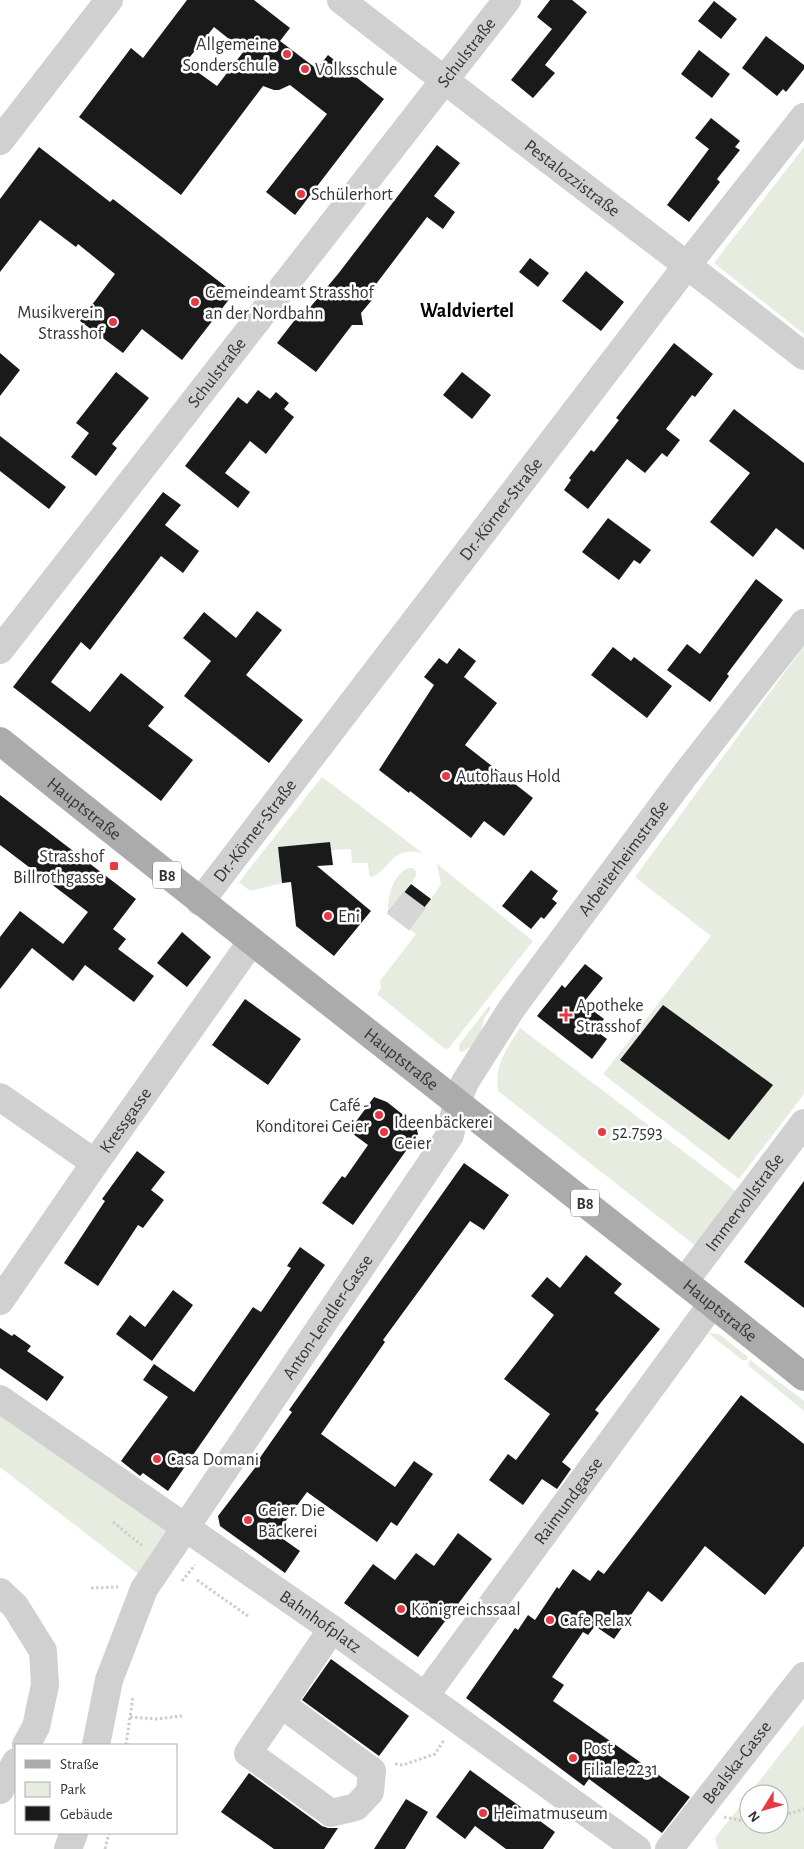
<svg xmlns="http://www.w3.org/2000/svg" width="804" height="1849" font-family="'Alegreya Sans',sans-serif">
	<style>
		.green { fill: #e6ecdf }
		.building { fill: #1a1a1a; fill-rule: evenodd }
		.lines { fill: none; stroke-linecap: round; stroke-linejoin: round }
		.minor-tunnel { stroke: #d6d6d6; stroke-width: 28; stroke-dasharray: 28 14; stroke-linecap: butt }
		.path { stroke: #cdcdcd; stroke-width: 3; stroke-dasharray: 2.5 2.5; stroke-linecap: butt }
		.minor { stroke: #d0d0d0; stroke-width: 28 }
		.major { stroke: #ababab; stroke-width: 28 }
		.poi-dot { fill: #e63946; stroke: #fff; stroke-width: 2 }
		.labels { text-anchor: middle; stroke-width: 5; stroke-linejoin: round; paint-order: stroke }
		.shield { fill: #fff; stroke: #707070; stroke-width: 1 }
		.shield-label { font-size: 16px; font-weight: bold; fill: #333 }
		.poi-label { font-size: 18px; fill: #333; stroke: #fff; text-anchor: start }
		.street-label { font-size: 18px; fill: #333; stroke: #fff }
		.quarter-label { font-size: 20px; font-weight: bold; fill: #000; stroke: #fff }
	</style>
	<rect width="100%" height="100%" fill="#fff"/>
	<path class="green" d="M804 147V334L714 263Z
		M804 646V1094L739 1179 603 1074 711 936 635 877Z
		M322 777 424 854C392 844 393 867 372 877L369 875 368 863H352L351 849 331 850 330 842 278 847 282 883 250 891 239 882Z
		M437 864 533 941 449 1048 445 1049 377 994 381 988 380 981 416 934 408 928 431 899 441 884Z
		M408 868H413L416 871V876L388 912C388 896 392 876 408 868Z
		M489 1006 491 1008 484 1019 479 1042 462 1052 459 1050V1045Z
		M520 1028 737 1192 697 1247 498 1091C494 1064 507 1049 520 1028Z
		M708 1333 719 1334 748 1357 746 1360H742Z
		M750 1360 804 1401V1411L748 1365Z
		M0 1407 174 1529 141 1576 0 1467Z
		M804 1724V1849H718L715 1838 749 1795V1824H779V1794H749Z"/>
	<path class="building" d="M187 0H254L290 28 280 41 317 69 328 55 384 99 295 215 266 192 327 114 290 85 279 90H274L263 86 181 195 79 117 131 48 143 58ZM214 27 244 51 217 86 185 63Z
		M550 0H572L587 12 545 65 555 73 533 98 511 80 552 29 537 17Z
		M714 1 737 19 721 39 698 21Z
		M766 36 804 65V69L786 92 783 89 777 96 742 68Z
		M699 50 730 74 712 98 681 74Z
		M711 118 740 141 735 147 740 150 717 179 720 182 689 222 667 205 709 149 695 138Z
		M437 145 460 163 434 196 455 212 443 229 427 217 367 296 372 300 361 313 363 325H352L316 372 277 343 304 308 307 311 338 274Z
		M39 147 110 202 113 199 234 293 182 360 142 329 123 353 80 321 115 274 78 244 76 247 40 220 0 272V199Z
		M530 258 549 273 538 287 519 272Z
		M586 271 624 302 601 331 562 301Z
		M674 343 713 374 695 397 692 395 666 429 680 440 667 457 662 453 645 473 627 459 588 509 564 490 571 480 569 478 591 450 594 452 619 420 616 418Z
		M0 353 20 370 0 396Z
		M116 372 149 398 112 444 117 448 96 476 71 457 89 433 76 423Z
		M462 372 491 395 472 419 443 395Z
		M258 390 270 399 276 392 289 403 284 409 294 417 266 454 250 441 225 473 250 492 238 508 185 466 238 397 247 404Z
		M734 409 804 463V550L776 528 753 557 710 522 750 473 709 441Z
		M0 436 66 487 49 509 0 471Z
		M163 492 181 505 165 525 199 551 183 573 161 556 90 650 81 642 51 682 90 712 121 673 164 707 148 726 193 760 161 801 13 687Z
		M608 518 651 550 640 564 634 560 619 580 582 552Z
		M756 579 783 600 727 674 729 676 710 702 667 670 687 644 700 654Z
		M257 611 282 630 246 675 303 720 269 763 184 696 211 661 183 638 204 612 236 638Z
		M613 647 631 661 634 657 672 686 647 718 591 675Z
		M459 648 476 661 464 677 497 703 465 745 533 798 504 836 484 821 471 838 410 791 409 793 379 770 434 685 424 677 439 658 447 664Z
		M0 795 136 899 113 929 126 939 118 949 154 976 134 1002 85 965 73 981 32 948 0 989V937L20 911 63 944 88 912 0 845Z
		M330 842 333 865 317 866 371 911 334 956 296 926 291 882 282 883 278 847Z
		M531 870 558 891 552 899 557 903 544 919 541 917 531 929 502 906Z
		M411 884 431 899 408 928 388 912Z
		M182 932 211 957 187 987 157 963Z
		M585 964 603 978 583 1003 604 1019 595 1030 607 1039 592 1059 537 1016 562 985 565 988Z
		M245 999 301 1039 268 1085 212 1045Z
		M663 1005 773 1085 729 1140 620 1060Z
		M374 1097 387 1102 411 1121 416 1126 418 1134 353 1225 322 1203 342 1176 345 1178 368 1145 349 1131Z
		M137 1151 165 1172 151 1190 164 1200 143 1228 138 1225 98 1286 64 1263 105 1201 102 1199Z
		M464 1163 509 1195 484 1230 470 1221 383 1340 385 1342 321 1434 395 1487 414 1461 433 1474 397 1526 391 1522 377 1542 307 1492 276 1534 300 1551 285 1573 220 1526 218 1516 261 1460 259 1459 292 1412 289 1410Z
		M804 1181V1308L744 1262Z
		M300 1247 325 1265 168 1491 143 1473 140 1476 121 1461 168 1397 143 1380 154 1364 194 1392 253 1307 261 1312 291 1268 287 1266Z
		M586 1255 622 1284 614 1293 660 1329 595 1410 599 1413 562 1462 571 1469 557 1489 542 1479 523 1505 489 1480 508 1454 516 1460 550 1414 504 1379 554 1315 531 1296 547 1277 560 1288Z
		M173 1290 193 1305 152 1361 116 1334 130 1315 145 1327Z
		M0 1328 12 1336 14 1334 31 1346 27 1351 64 1377 47 1401 0 1368Z
		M741 1395 804 1444V1546L765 1595 705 1546 662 1602 648 1591 614 1639 595 1626 588 1635 583 1632 552 1677 564 1685 553 1701 690 1797 662 1833 589 1779 584 1786 466 1698 515 1628 518 1630 528 1615 535 1620 557 1587 559 1589 573 1569 590 1581 598 1570 604 1574Z
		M458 1533 492 1559 418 1657 344 1603 373 1564 395 1580 416 1553 434 1566Z
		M331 1659 409 1716 379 1756 302 1700Z
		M470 1770 555 1832 543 1849H506L475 1826 465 1839 436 1817Z
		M249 1773 322 1826 328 1828H338L324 1849H274L221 1812Z
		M406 1799 428 1812 405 1849H374Z"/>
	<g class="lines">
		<path class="minor-tunnel" d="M398 922 422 890"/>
		<path class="path" d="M113 1522 144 1547
			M197 1580 248 1616
			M182 1581 195 1565
			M91 1588 118 1587
			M130 1717 156 1719 182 1716
			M126 1745 133 1696
			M395 1764 403 1765 435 1754 444 1740
			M724 1817 749 1822
			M779 1817 804 1809
			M105 1849 109 1833"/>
		<g class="minor">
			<path id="s1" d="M341 0C494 120 651 236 804 356"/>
			<path d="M0 141 109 0"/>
			<path id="s2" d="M0 650 507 0"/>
			<path id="s3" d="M200 902 688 264 804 117"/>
			<path d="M0 1097 95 1163"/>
			<path id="s4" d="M684 1282 804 1123"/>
			<path id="s5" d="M0 1301 95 1163 252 941"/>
			<path id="s6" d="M0 1399 332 1629 637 1849"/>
			<path d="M0 1592 15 1606 43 1651 45 1685 36 1727 26 1745"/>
			<path id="s7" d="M425 1696 712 1304"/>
			<path d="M281 1704 372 1771 370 1792 356 1807 331 1813 248 1753 332 1629"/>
			<path id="s8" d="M96 1745 109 1680 144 1589 450 1135 457 1102 465 1082 512 1008 685 775 804 623"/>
			<path d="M0 1790 16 1762"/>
			<path d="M68 1849 74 1833"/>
			<path id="s9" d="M669 1849 804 1676"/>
		</g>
		<path class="major" id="s10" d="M0 741C266 955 537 1163 804 1377"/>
	</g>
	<g class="poi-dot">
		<circle cx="287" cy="54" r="5"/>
		<circle cx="305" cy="69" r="5"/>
		<circle cx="301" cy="194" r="5"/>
		<circle cx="195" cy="302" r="5"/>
		<circle cx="113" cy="322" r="5"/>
		<circle cx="446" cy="776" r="5"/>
		<rect x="109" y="861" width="10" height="10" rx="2.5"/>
		<circle cx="328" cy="916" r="5"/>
		<path d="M563.5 1007.5h5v5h5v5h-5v5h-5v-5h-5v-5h5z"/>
		<circle cx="379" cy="1115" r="5"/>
		<circle cx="384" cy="1132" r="5"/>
		<circle cx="602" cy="1132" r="5"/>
		<circle cx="157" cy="1459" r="5"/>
		<circle cx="248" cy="1520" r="5"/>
		<circle cx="401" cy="1609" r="5"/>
		<circle cx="550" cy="1620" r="5"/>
		<circle cx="573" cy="1758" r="5"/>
		<circle cx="483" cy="1813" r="5"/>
	</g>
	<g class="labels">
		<g class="shield">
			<rect x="153" y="861.5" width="28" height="27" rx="4"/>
			<rect x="571" y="1189.5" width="28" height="27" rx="4"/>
		</g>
		<g class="shield-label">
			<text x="167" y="881">B8</text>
			<text x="585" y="1209">B8</text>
		</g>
		<g class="poi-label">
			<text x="277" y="50" text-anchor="end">Allgemeine<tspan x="277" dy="21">Sonderschule</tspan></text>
			<text x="315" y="75">Volksschule</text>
			<text x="311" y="200">Schülerhort</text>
			<text x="205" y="298">Gemeindeamt Strasshof<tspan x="205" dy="21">an der Nordbahn</tspan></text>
			<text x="103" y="318" text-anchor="end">Musikverein<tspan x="103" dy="21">Strasshof</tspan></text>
			<text x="456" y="782">Autohaus Hold</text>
			<text x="104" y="862" text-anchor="end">Strasshof<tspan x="104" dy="21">Billrothgasse</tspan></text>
			<text x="338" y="922">Eni</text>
			<text x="576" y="1011">Apotheke<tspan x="576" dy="21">Strasshof</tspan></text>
			<text x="369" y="1111" text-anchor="end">Café -<tspan x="369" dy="21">Konditorei Geier</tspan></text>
			<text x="394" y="1128">Ideenbäckerei<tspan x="394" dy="21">Geier</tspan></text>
			<text x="612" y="1138">52.7593</text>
			<text x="167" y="1465">Casa Domani</text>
			<text x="258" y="1516">Geier. Die<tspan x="258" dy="21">Bäckerei</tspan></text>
			<text x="411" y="1615">Königreichssaal</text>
			<text x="560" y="1626">Cafe Relax</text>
			<text x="583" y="1754">Post<tspan x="583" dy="21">Filiale 2231</tspan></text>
			<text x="493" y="1819">Heimatmuseum</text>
		</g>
		<g class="street-label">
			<text dy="6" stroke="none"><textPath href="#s2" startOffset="758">Schulstraße</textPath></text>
			<text dy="6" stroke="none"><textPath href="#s1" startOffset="292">Pestalozzistraße</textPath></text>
			<text dy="6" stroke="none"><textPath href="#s2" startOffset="352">Schulstraße</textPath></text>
			<text dy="6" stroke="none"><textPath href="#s3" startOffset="495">Dr.-Körner-Straße</textPath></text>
			<text dy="6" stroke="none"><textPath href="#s10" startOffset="108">Hauptstraße</textPath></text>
			<text dy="6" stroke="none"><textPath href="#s3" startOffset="90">Dr.-Körner-Straße</textPath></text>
			<text dy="6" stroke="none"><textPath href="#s8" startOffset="1041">Arbeiterheimstraße</textPath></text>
			<text dy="6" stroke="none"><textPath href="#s10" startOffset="512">Hauptstraße</textPath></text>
			<text dy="6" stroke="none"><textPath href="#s5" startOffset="220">Kressgasse</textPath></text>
			<text dy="6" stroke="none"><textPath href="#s4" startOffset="100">Immervollstraße</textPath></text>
			<text dy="6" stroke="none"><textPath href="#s10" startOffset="918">Hauptstraße</textPath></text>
			<text dy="6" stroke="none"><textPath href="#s8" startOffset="492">Anton-Lendler-Gasse</textPath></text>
			<text dy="6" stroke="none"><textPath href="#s7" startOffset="242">Raimundgasse</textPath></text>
			<text dy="6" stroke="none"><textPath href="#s6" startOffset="390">Bahnhofplatz</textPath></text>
			<text dy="6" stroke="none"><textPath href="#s9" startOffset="110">Bealska-Gasse</textPath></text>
		</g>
		<g class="quarter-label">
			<text x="467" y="317">Waldviertel</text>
		</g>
	</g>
	<rect x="15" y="1744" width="162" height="90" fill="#ffffff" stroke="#adadad"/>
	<rect x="25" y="1760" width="25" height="8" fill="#ababab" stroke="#adadad"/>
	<text x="60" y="1769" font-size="15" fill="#333333">Straße</text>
	<rect x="25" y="1782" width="25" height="15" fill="#e6ecdf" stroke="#adadad"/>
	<text x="60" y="1794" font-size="15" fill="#333333">Park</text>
	<rect x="25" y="1806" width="25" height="15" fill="#1a1a1a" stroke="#adadad"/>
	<text x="60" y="1819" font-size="15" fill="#333333">Gebäude</text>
	<g transform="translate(764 1809) rotate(233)"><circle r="24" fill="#ffffff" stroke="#adadad"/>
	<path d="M0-4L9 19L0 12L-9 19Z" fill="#e63946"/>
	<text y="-8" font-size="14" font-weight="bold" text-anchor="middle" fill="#333333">N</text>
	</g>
</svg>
